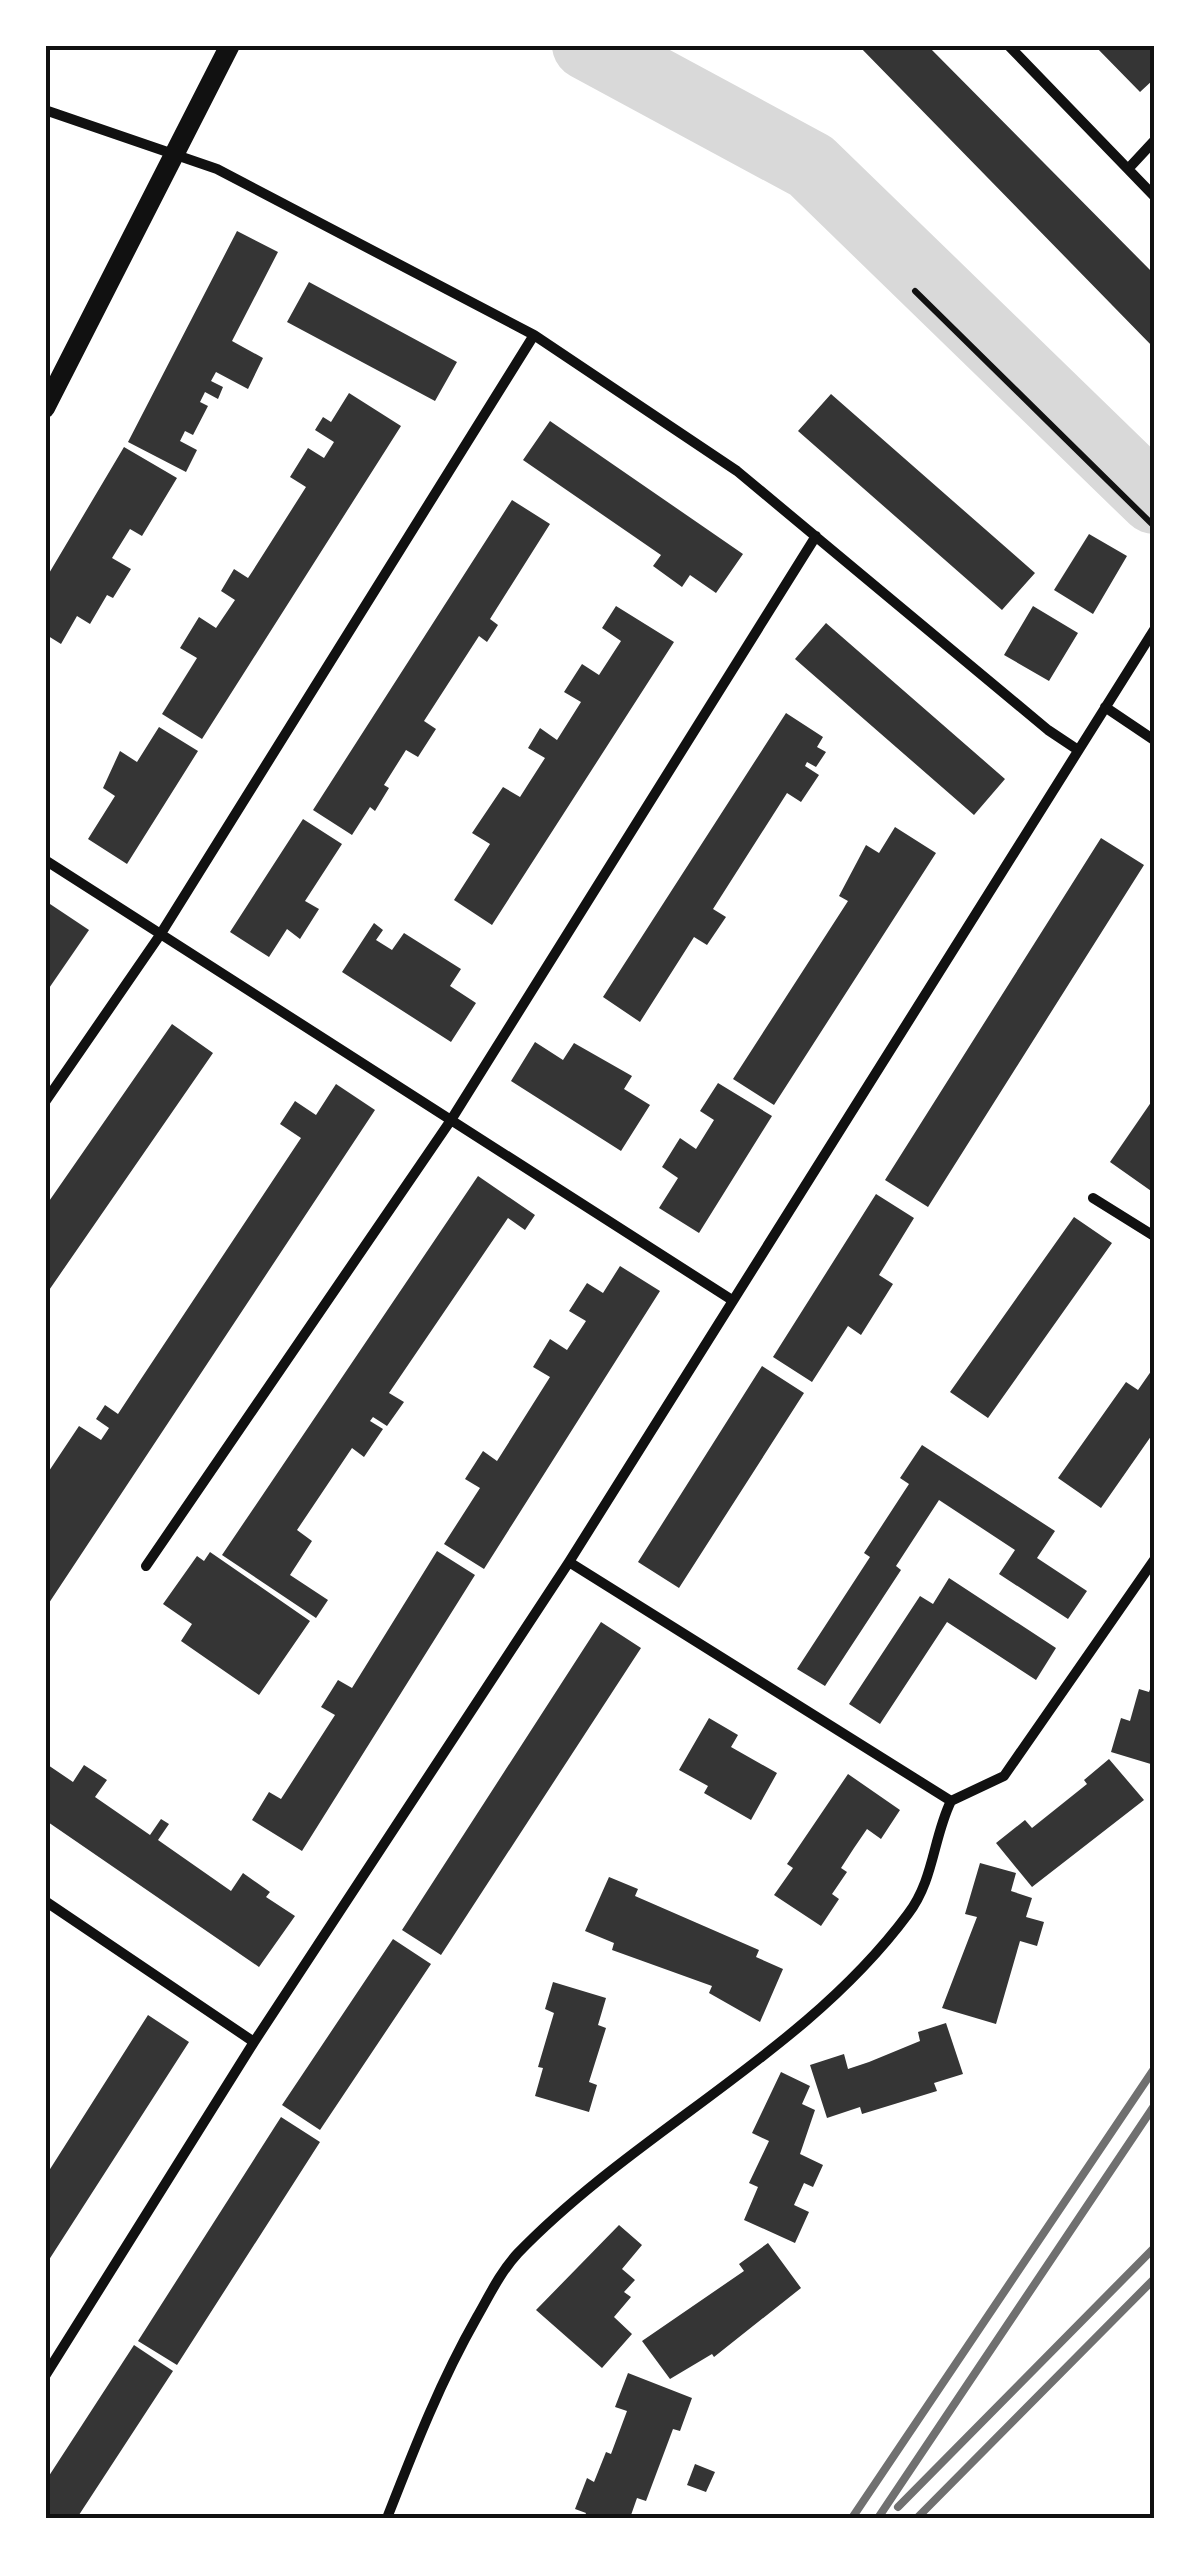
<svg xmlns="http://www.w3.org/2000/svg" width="1199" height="2563" font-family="'Titillium Web',sans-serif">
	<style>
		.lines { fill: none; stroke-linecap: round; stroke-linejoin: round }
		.river { stroke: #d9d9d9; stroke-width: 70 }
		.building { fill: #353535 }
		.path { stroke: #111; stroke-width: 6 }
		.minor { stroke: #111; stroke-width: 10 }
		.secondary { stroke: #111; stroke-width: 20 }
		.rail { stroke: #707070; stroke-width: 8 }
		.neatline { fill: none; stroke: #111; stroke-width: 4 }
	</style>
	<rect width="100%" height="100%" fill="#fff"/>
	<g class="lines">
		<path class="river" d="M587 45 811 166 1154 499"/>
	</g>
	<path class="building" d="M858 45H927L1154 274V348Z
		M1094 45H1154V79L1140 92Z
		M237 231 278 252 232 341 263 358 248 389 216 372 211 381 223 387 218 399 205 392 200 402 208 406 193 435 185 431 180 441 197 450 186 472 128 442Z
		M309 282 457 362 435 401 287 322Z
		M349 393 401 426 202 739 162 714 197 658 180 648 199 617 216 628 235 600 221 591 234 569 248 578 252 572 306 487 290 477 308 448 324 458 334 442 315 430 323 417 331 422Z
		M831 394 1035 573 1002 610 798 431Z
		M550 421 743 554 716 593 690 575 682 587 653 566 661 555 523 460Z
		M124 447 177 478 142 536 130 529 112 558 131 569 113 598 107 595 90 624 77 616 61 644 45 634V580Z
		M512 500 550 524 490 619 498 625 487 642 479 636 424 721 436 729 418 757 406 750 384 785 389 788 375 811 370 807 352 835 313 810Z
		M1089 534 1127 556 1093 614 1054 590Z
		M616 606 674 642 492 925 454 900 490 844 472 833 503 787 520 797 527 786 545 758 528 748 540 728 557 740 581 702 564 692 582 664 599 675 621 641 602 628Z
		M1033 606 1078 633 1049 681 1004 655Z
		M826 623 1005 779 974 815 795 659Z
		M786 713 823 737 817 747 826 752 816 767 807 762 805 766 819 775 801 802 787 793 713 909 726 917 707 945 694 937 640 1022 603 997Z
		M159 727 198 751 127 864 88 839 115 796 103 788 120 751 137 762Z
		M303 819 342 844 305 901 319 909 300 939 287 929 269 957 230 932Z
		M895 827 936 853 774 1105 733 1079 848 901 839 896 866 845 879 853Z
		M1101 838 1144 865 928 1207 885 1180Z
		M50 904 89 930 45 994V911Z
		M374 923 383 930 376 940 392 950 404 933 461 969 450 986 476 1003 451 1042 342 972Z
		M172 1024 213 1053 45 1296V1207Z
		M535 1042 563 1060 574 1043 632 1076 624 1089 650 1105 621 1151 511 1081Z
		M718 1083 772 1116 699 1233 659 1208 678 1178 662 1167 680 1138 696 1149 714 1120 700 1111Z
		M336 1084 375 1110 45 1609V1477L79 1426 101 1440 109 1428 96 1419 105 1405 118 1414 137 1385 301 1138 280 1124 295 1101 316 1115Z
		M1154 1098V1193L1110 1162Z
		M478 1176 535 1215 525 1230 508 1218 389 1393 404 1402 387 1426 373 1417 370 1421 383 1429 364 1457 352 1448 297 1530 312 1541 290 1575 328 1600 316 1618 222 1555Z
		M876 1194 914 1218 879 1275 893 1284 861 1335 848 1326 812 1382 773 1357Z
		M1074 1217 1112 1243 988 1418 950 1392Z
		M620 1266 660 1291 484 1569 444 1544 480 1488 465 1479 483 1451 497 1461 550 1377 533 1367 550 1339 567 1350 586 1321 569 1311 587 1283 603 1293Z
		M762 1366 804 1393 679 1588 638 1562Z
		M1154 1367V1432L1101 1508 1058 1478 1126 1382 1138 1390Z
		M922 1445 1055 1531 1037 1558 1087 1591 1068 1619 999 1574 1015 1550 939 1500 896 1566 901 1570 825 1686 797 1669 870 1557 864 1553 909 1484 900 1478Z
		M437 1551 475 1575 302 1851 252 1820 269 1792 281 1799 335 1715 321 1707 338 1680 352 1688Z
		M210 1552 310 1621 259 1695 181 1641 192 1624 163 1604 197 1556 204 1561Z
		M949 1578 1056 1648 1036 1680 947 1622 880 1724 849 1704 920 1596 933 1604Z
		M601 1622 641 1648 441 1955 402 1930Z
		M1154 1678V1765L1111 1752 1121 1718 1130 1721 1139 1689 1149 1692Z
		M709 1718 738 1735 731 1747 777 1773 751 1820 704 1793 708 1786 679 1770Z
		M1109 1759 1144 1800 1032 1887 996 1843 1025 1820 1032 1828 1087 1784 1084 1780Z
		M45 1763 73 1782 84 1765 107 1780 95 1797 150 1835 161 1819 169 1824 158 1840 231 1891 243 1873 270 1892 266 1897 295 1916 259 1967 45 1820Z
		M848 1774 900 1810 881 1839 867 1829 854 1848 841 1868 847 1872 832 1894 839 1899 821 1926 774 1895 793 1868 787 1864Z
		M980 1863 1016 1873 1011 1891 1032 1898 1026 1917 1044 1922 1037 1946 1020 1941 996 2024 942 2008 977 1917 965 1914Z
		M609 1877 638 1889 635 1896 759 1950 756 1957 783 1969 760 2022 709 1993 712 1986 612 1950 614 1943 585 1931Z
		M393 1939 431 1964 320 2130 282 2105Z
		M553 1982 606 1998 598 2025 606 2028 589 2082 597 2085 589 2112 535 2096 543 2068 538 2067 554 2013 545 2009Z
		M148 2015 189 2042 45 2266V2177Z
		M946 2023 963 2074 934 2083 937 2091 862 2114 860 2107 827 2118 810 2065 844 2054 848 2069 869 2062 920 2041 918 2032Z
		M781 2072 810 2086 802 2104 815 2110 800 2154 823 2165 813 2187 804 2183 794 2205 809 2212 795 2243 744 2220 758 2187 749 2183 769 2141 752 2133Z
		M281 2117 320 2142 177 2365 138 2341Z
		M619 2225 642 2245 622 2269 635 2280 624 2292 631 2297 614 2317 632 2334 602 2368 536 2310Z
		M768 2243 801 2288 714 2357 712 2354 670 2379 642 2341 744 2271 739 2264Z
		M134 2345 173 2371 77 2518H45V2482Z
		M628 2373 692 2398 680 2431 673 2429 646 2501 637 2498 630 2518H584L586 2513 575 2509 587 2478 594 2482 606 2452 611 2454 627 2411 615 2407Z
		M695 2464 715 2472 706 2492 687 2485Z"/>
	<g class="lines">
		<path class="path" d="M915 291 1154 526"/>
		<path class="minor" d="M1008 45 1154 196
			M45 110 217 169 534 335 737 471 1048 730 1078 750
			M1128 169 1154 141
			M1105 707 1154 740
			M45 860 732 1300
			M45 1102 160 935 534 335
			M1093 1198 1154 1236
			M569 1562 951 1801
			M146 1566 451 1120 816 536
			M951 1801 1004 1776 1154 1560
			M45 1901 254 2042
			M45 2376 254 2042 569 1562 1154 630
			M387 2518C414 2449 440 2382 477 2317 489 2296 501 2271 518 2253 637 2130 805 2053 908 1914 934 1880 933 1838 951 1801"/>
		<path class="secondary" d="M45 408 230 45"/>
		<path class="rail" d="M898 2507 1154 2248
			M852 2518 1154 2069
			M878 2518 1154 2106
			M917 2518 1154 2279"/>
	</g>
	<rect width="1199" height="2563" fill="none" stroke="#ffffff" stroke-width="95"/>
	<rect x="48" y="48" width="1104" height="2468" class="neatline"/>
</svg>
